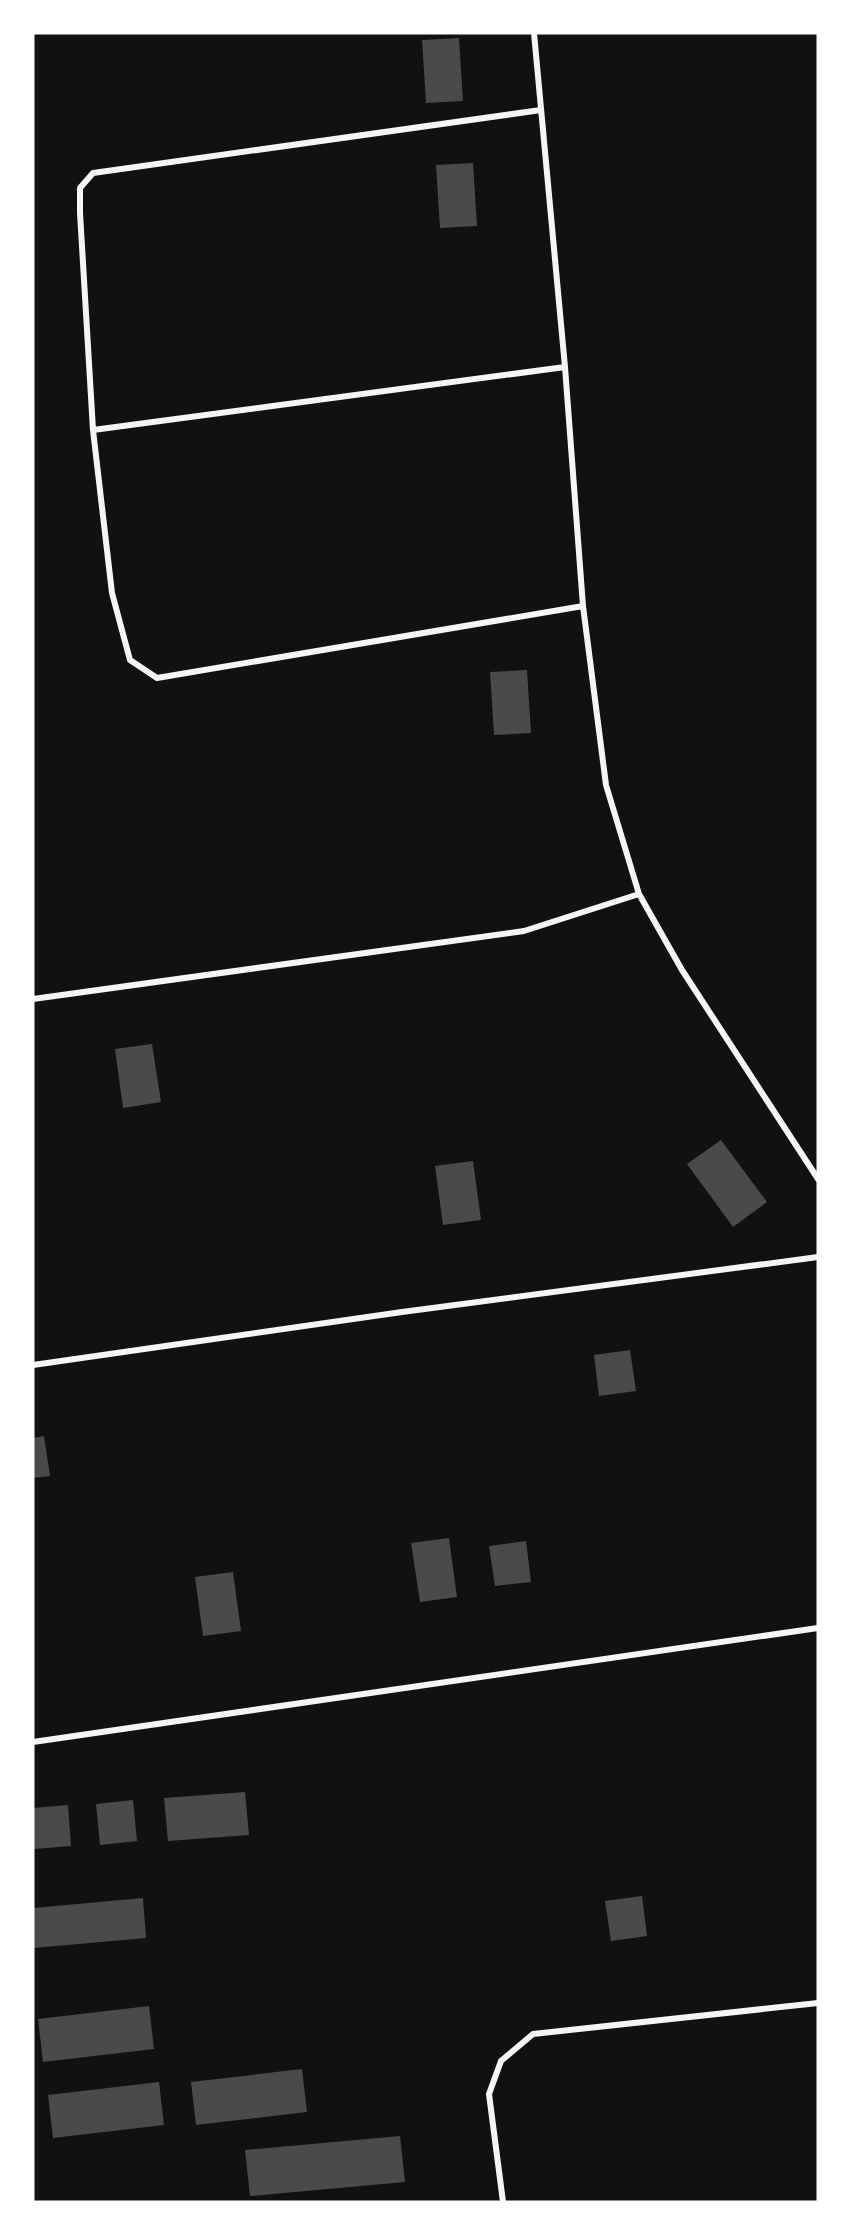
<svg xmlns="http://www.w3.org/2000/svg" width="851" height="2235" font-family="'Roboto Condensed',sans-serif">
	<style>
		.building { fill: #4a4a4a }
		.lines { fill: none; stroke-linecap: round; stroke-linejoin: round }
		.minor { stroke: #f5f5f5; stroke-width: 6 }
	</style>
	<rect width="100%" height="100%" fill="#111"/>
	<path class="building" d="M459 38 463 101 426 103 422 40Z
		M473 163 477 226 440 228 436 165Z
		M527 670 531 733 494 735 490 672Z
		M152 1044 161 1102 123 1108 115 1049Z
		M721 1140 767 1202 733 1227 687 1164Z
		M473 1161 481 1220 443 1225 435 1166Z
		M630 1350 636 1391 599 1396 594 1355Z
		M44 1436 50 1476 33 1478V1438Z
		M449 1538 457 1597 420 1602 411 1543Z
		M526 1541 531 1582 495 1586 489 1546Z
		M233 1572 241 1631 203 1636 195 1577Z
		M245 1792 249 1835 168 1841 164 1798Z
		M133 1800 137 1841 100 1845 96 1804Z
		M68 1805 71 1846 34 1849 33 1808Z
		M642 1896 647 1936 611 1941 605 1901Z
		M143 1898 146 1938 33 1948V1908Z
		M149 2006 154 2049 43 2062 38 2019Z
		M302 2069 307 2112 196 2125 191 2082Z
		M159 2082 164 2125 53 2138 48 2095Z
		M400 2136 405 2182 250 2196 245 2150Z"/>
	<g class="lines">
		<path class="minor" d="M534 33 565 367 583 606 606 785 639 894 682 970 818 1179
			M541 110 93 173 80 188V213L93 430 112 593 130 660 157 678 583 606
			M93 430 565 367
			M33 999 524 931 639 894
			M33 1365 402 1312 818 1257
			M33 1742 818 1628
			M503 2202 489 2094 501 2061 533 2034 818 2003"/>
	</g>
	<rect width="851" height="2235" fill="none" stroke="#ffffff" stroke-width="69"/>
</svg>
